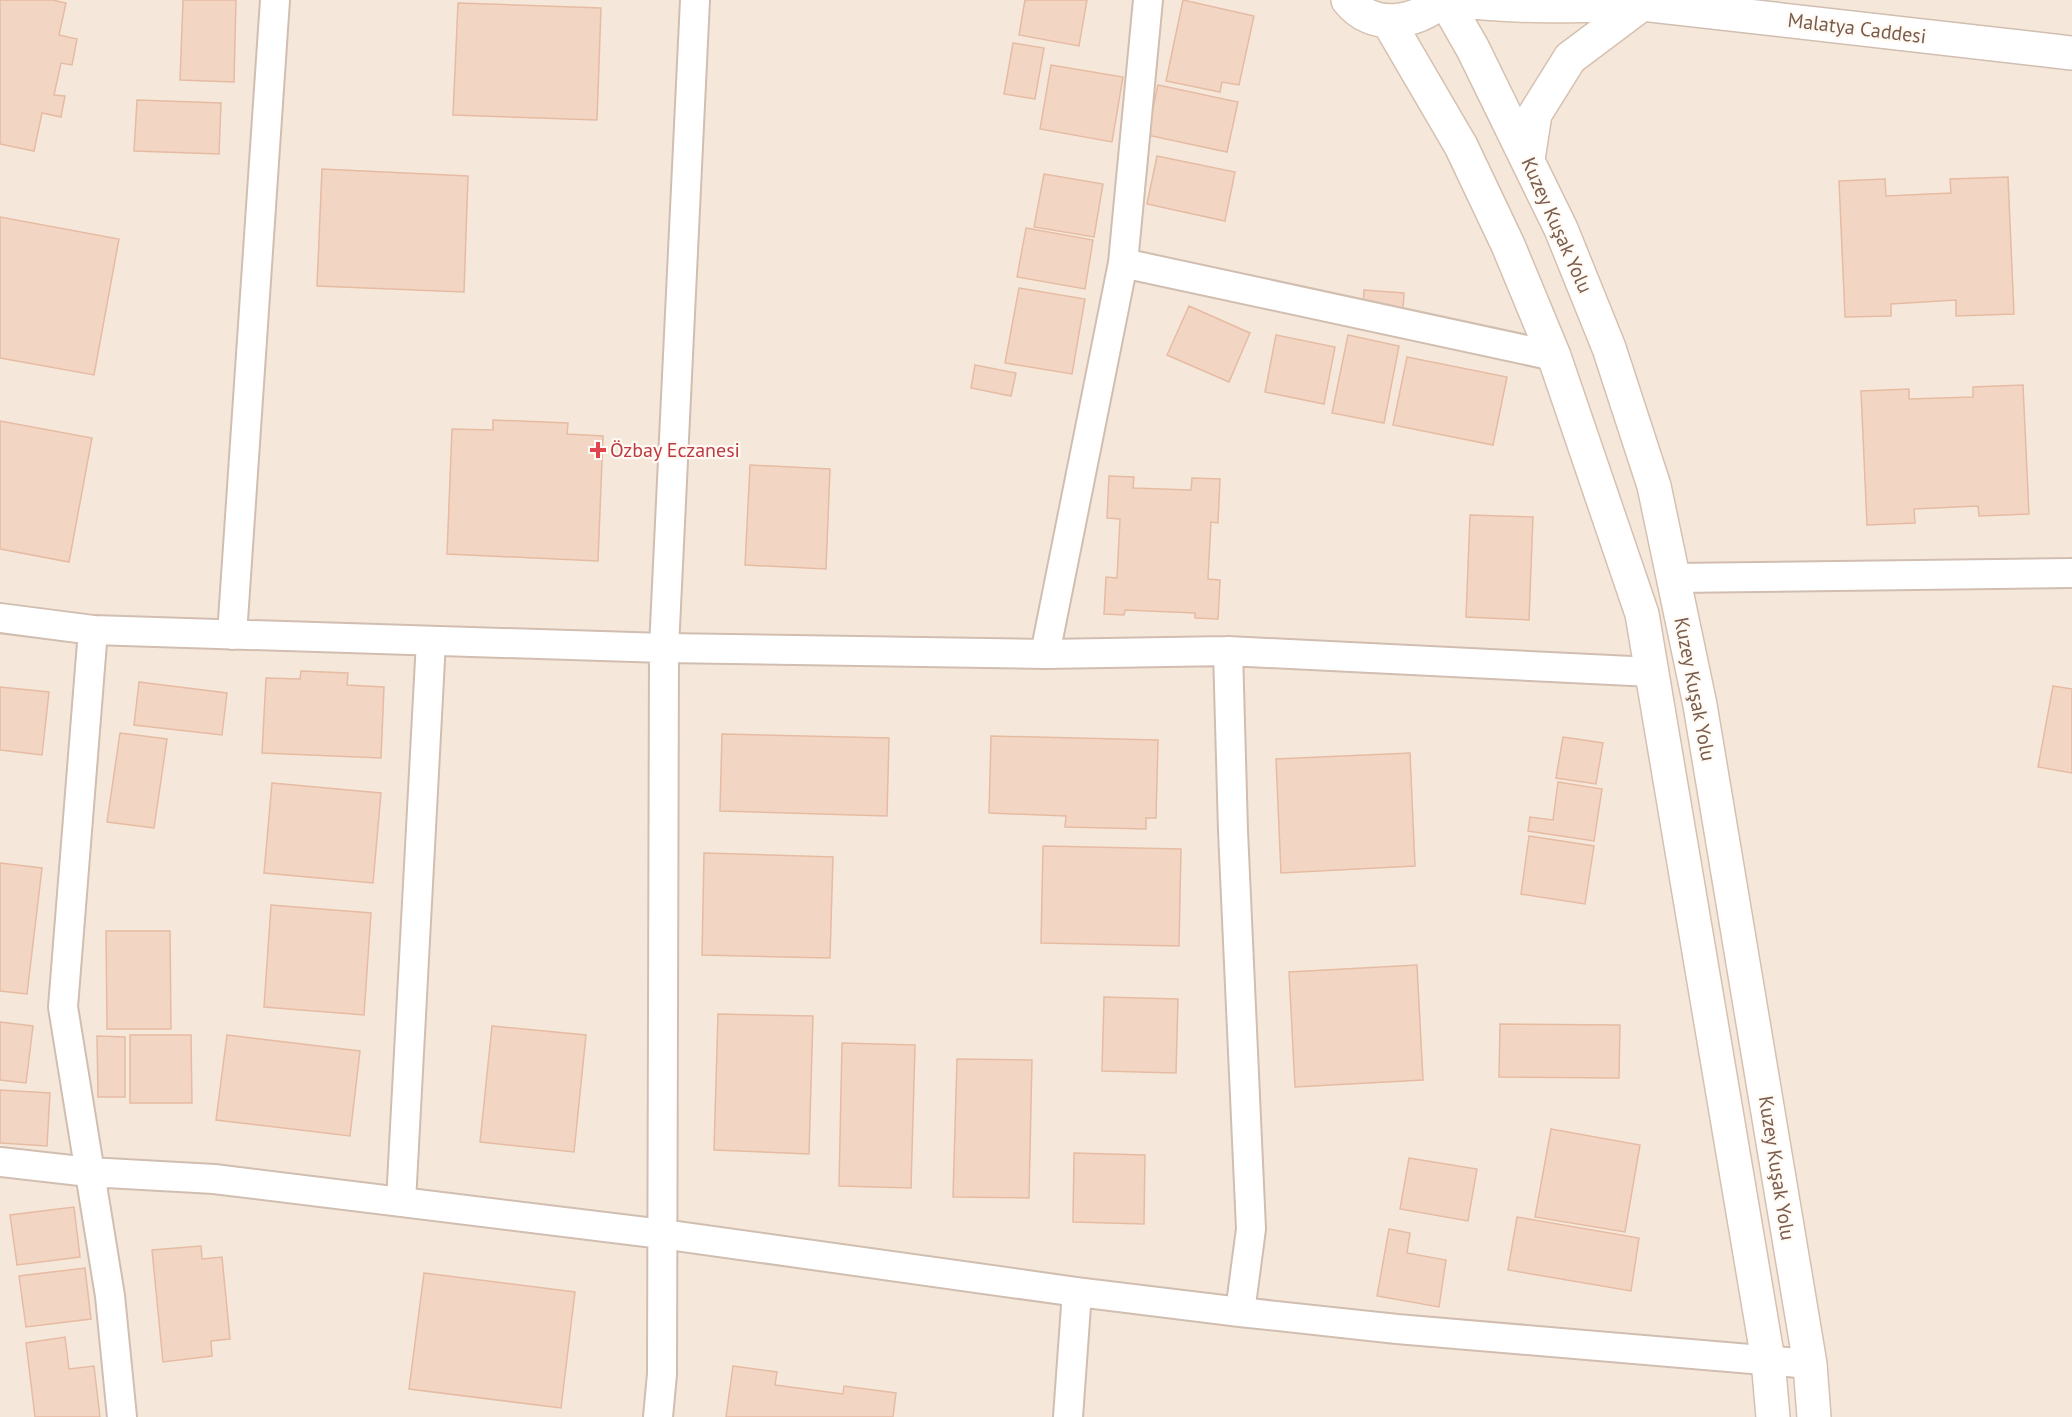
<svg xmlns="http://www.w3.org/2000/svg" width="2072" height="1417" font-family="'PT Sans',sans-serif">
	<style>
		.residential { fill: #f5e8da }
		.building { fill: #f3d5c3; stroke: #e6bba3; stroke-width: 1.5 }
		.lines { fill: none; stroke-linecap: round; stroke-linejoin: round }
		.minor-casing { stroke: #d1beb0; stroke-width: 32 }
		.tertiary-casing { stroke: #d1beb0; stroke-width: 36 }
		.secondary-casing { stroke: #d6c0b0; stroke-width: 36 }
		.minor { stroke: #fff; stroke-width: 28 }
		.tertiary { stroke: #fff; stroke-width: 33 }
		.secondary { stroke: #fff; stroke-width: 33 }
		.health-dot { fill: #e0444e; stroke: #fffaf3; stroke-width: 2 }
		.labels { text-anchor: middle; stroke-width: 4.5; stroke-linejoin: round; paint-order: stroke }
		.street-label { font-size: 20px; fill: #7a5c4d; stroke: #fffaf3 }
		.health-label { font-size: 20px; fill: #be3a42; stroke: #fffaf3; text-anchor: start }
	</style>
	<rect width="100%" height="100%" fill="#fdf6ec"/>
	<path class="residential" d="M0 0H2072V1417H0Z"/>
	<path class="building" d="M0 0H52L66 3 59 35 77 39 72 65 61 63 54 95 65 96 61 117 42 113 34 151 0 144Z
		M183 0H236L234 82 180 80Z
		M1025 0H1087L1079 46 1019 35Z
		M1183 0 1254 16 1239 85 1222 82 1220 92 1166 81Z
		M458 3 601 8 597 120 453 115Z
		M1013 43 1044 48 1035 99 1004 94Z
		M1051 65 1123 77 1112 142 1040 129Z
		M1158 85 1238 102 1227 152 1147 135Z
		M137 100 221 103 219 154 134 151Z
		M1157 156 1235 172 1225 221 1147 204Z
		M322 169 468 176 464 292 317 286Z
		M1044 174 1103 184 1094 237 1034 227Z
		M2008 177 2014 314 1956 316V300L1891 304V316L1845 317 1839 181 1885 179 1886 196 1951 193 1950 179Z
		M0 217 119 239 94 375 0 358Z
		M1026 228 1093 240 1085 289 1017 277Z
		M1019 288 1085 299 1072 374 1005 363Z
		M1364 290 1404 293 1403 310 1363 307Z
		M1189 306 1250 333 1229 382 1167 355Z
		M1276 335 1335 347 1324 404 1265 392Z
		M1348 335 1399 346 1384 423 1332 413Z
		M1407 357 1507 377 1493 445 1393 425Z
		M975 365 1016 373 1011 396 971 388Z
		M2023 385 2029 514 1979 516 1978 506 1914 509 1915 523 1867 525 1861 391 1909 389V399L1973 397V387Z
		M493 420 568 423 567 434 603 436 598 561 447 554 452 429 493 430Z
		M0 421 92 438 69 562 0 549Z
		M750 465 830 469 826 569 745 565Z
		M1109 476 1134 477 1133 488 1191 490 1192 478 1220 479 1218 523 1211 522 1208 579 1220 580 1218 619 1195 618V613L1125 610 1124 615 1104 614 1106 577 1117 578 1120 519 1107 518Z
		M1470 515 1533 517 1529 620 1466 617Z
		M301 671 348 673 347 685 384 687 381 758 262 753 266 678 300 679Z
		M139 682 227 693 222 735 134 725Z
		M2053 686 2072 689V773L2038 767Z
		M0 687 49 692 42 755 0 750Z
		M120 733 167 739 154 828 107 822Z
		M722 734 889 738 887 816 720 811Z
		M991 736 1158 740 1156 818H1146V829L1065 827 1066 816 989 813Z
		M1563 737 1603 743 1596 784 1556 778Z
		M1410 753 1415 866 1281 873 1276 759Z
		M1558 782 1602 789 1594 841 1528 831 1530 817 1553 820Z
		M272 783 381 793 373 883 264 873Z
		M1529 836 1594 846 1585 904 1521 894Z
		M1043 846 1181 849 1179 946 1041 943Z
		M704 853 833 857 830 958 702 955Z
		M0 863 42 868 27 994 0 991Z
		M271 905 371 913 364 1015 264 1007Z
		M106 931H170L171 1029H107Z
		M1417 965 1423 1080 1295 1087 1289 972Z
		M1104 997 1178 999 1176 1073 1102 1071Z
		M718 1014 813 1016 809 1154 714 1150Z
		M0 1022 33 1026 26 1083 0 1080Z
		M1500 1024 1620 1025 1619 1078 1499 1077Z
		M492 1026 586 1035 574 1152 480 1142Z
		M130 1035H191L192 1103H130Z
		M227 1035 360 1051 350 1136 216 1120Z
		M97 1036 125 1037V1097H98Z
		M842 1043 915 1045 911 1188 839 1186Z
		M957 1059 1032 1060 1029 1198 953 1197Z
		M0 1090 50 1093 47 1146 0 1143Z
		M1551 1129 1640 1145 1625 1232 1535 1217Z
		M1074 1153 1145 1155 1144 1224 1073 1222Z
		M1409 1158 1477 1169 1468 1221 1400 1209Z
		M74 1207 80 1257 17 1265 10 1215Z
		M1517 1217 1639 1238 1631 1291 1508 1270Z
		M1389 1229 1410 1233 1407 1253 1446 1260 1439 1307 1377 1296Z
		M201 1246 202 1259 222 1257 230 1339 211 1341 212 1356 163 1362 152 1250Z
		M85 1268 91 1319 26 1327 19 1276Z
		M424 1273 575 1292 561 1408 409 1389Z
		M65 1337 69 1369 94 1366 100 1417H35L26 1343Z
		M733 1366 777 1372 775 1385 843 1394 844 1386 896 1393 893 1417H726Z"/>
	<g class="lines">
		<defs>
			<path id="minor" d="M1123 263 1554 356
				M1674 578 2072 573
				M0 618 93 630 63 1007 110 1296 122 1417
				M93 630 664 648 1045 654 1228 651 1652 672
				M232 635 275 0
				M1228 651 1233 831 1251 1229 1240 1312
				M1045 654 1123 263 1148 0
				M0 1162 89 1172 214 1179 662 1234 1077 1292 1240 1312 1397 1329 1810 1364
				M401 1202 431 641
				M658 1417 662 1374 664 648 695 0
				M1068 1417 1077 1292"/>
			<path id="tertiary" d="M1642 4 2072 53"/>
			<path id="secondary" d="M1348 0C1373 32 1416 23 1443 0
				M1445 0 1473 49 1561 229 1609 348 1654 486 1700 705 1810 1364 1814 1417
				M1452 0C1515 8 1579 6 1642 4
				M1388 21 1461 146 1508 245 1554 356 1642 614 1768 1360 1773 1417
				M1528 159 1535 114 1570 58 1642 4"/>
		</defs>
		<use href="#minor" class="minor-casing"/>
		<use href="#tertiary" class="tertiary-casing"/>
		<use href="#secondary" class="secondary-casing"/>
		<use href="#minor" class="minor"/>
		<use href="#tertiary" class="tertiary"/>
		<use href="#secondary" class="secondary"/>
	</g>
	<path class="health-dot" d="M595 441h6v6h6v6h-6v6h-6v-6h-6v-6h6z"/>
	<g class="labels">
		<g class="street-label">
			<text transform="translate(1857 28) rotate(7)" y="7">Malatya Caddesi</text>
			<text transform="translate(1557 225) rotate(66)" y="7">Kuzey Kuşak Yolu</text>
			<text transform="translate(1695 689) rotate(79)" y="7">Kuzey Kuşak Yolu</text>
			<text transform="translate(1777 1168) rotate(81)" y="7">Kuzey Kuşak Yolu</text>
		</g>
		<g class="health-label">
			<text x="610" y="457">Özbay Eczanesi</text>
		</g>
	</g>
</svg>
